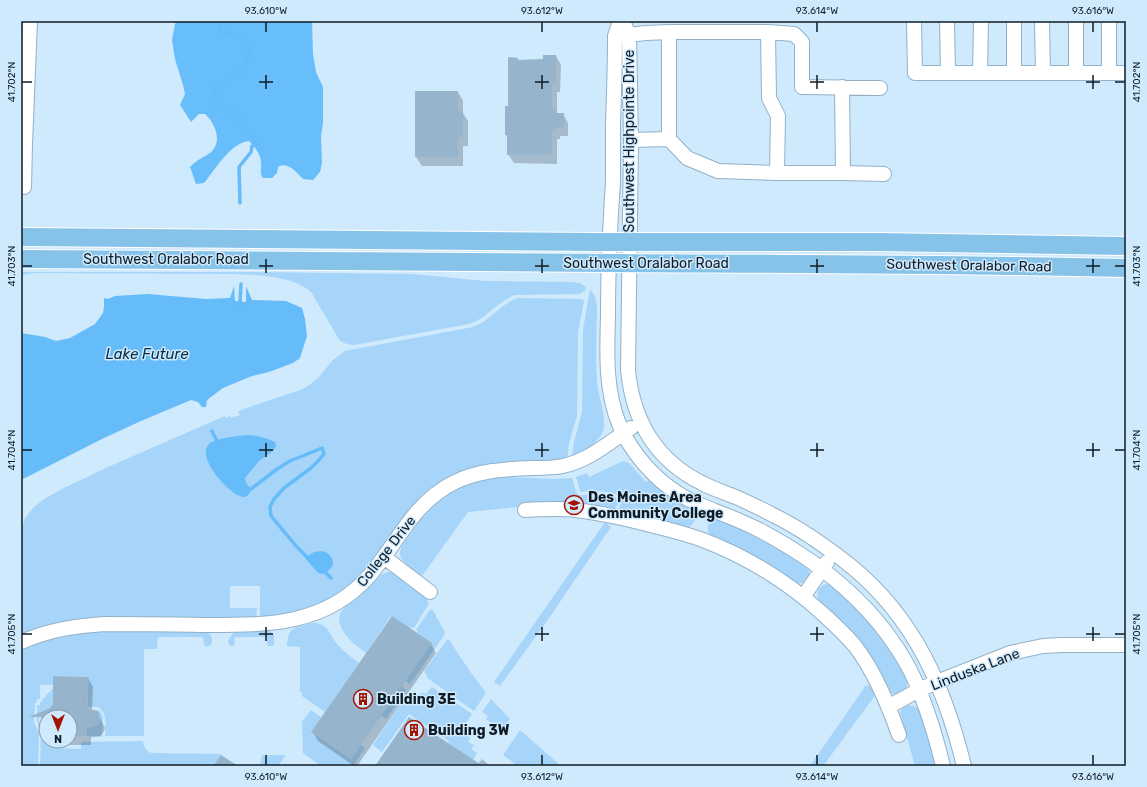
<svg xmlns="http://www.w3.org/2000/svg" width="1147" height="787" font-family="Rubik,sans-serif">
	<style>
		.green { fill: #a6d5f9 }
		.forest { fill: #68befb }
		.water { fill: #66bcf9 }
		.shadow { fill: #0003 }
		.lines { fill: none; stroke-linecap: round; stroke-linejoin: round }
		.stream { stroke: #66bcf9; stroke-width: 3.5 }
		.building { fill: #96b5cd }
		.minor-casing { stroke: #92b1c8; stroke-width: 16 }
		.major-casing { stroke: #fff; stroke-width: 20 }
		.minor { stroke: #fff; stroke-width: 14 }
		.major { stroke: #87c2e8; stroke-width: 18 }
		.ticks { fill: none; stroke: #101c25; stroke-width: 1.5 }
		.labels { text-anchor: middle; stroke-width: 3; stroke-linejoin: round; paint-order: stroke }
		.street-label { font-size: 14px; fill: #101c25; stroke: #cfe9fd }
		.poi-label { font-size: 14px; font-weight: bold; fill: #101c25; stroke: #cfe9fd; text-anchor: start }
		.water-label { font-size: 15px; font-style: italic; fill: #052c44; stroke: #cfe9fd }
		.neatline { fill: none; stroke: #101c25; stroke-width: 1.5 }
		.ticks-label { font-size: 10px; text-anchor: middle; fill: #101c25 }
	</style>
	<rect width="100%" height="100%" fill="#cfe9fd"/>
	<path class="green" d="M21 272H252L412 274 485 281 572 282 580 283 586 287 585 292H582L581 294 515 295C498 301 487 318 469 324L354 345 347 344 340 341 311 292C294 276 258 275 235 274L36 273 21 275Z
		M590 289 595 296 597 306C597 331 595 356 597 381 598 396 605 411 604 427 603 435 598 439 593 445V446L572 457 574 442 582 412 583 330Z
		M518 298 581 299 584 301 578 333 577 416 569 443 567 460 455 477 353 586 308 611 261 618 260 614V586H230V608H257L256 619 21 636V530L25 518 35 506 46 498 64 488 108 467 225 416 226 418 230 416 231 418 240 415 238 411 300 390 308 386 318 378 333 360 345 351 473 327C490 321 501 303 518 298Z
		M623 461 629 463 646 482 650 480 665 493 692 509C698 516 695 525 687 528L617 511C634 487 593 491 581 492L580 491 576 477 587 473 589 477Z
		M508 477 554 479 572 478 576 492 578 495C586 496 617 491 618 502 618 505 615 508 613 511L551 505 517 507 468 512 422 576C415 571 403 564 400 555 399 547 407 539 411 533 437 496 462 479 508 477Z
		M715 519C721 519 727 523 733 525 759 536 784 551 808 567 812 577 806 585 795 583L710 536C706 529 707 522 715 519Z
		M605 522 611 527 549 618 500 686 494 682Z
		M388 572H394L425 596 428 602V605L414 628 411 627 410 629 391 616 366 653C354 645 330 625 343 609 348 603 356 599 362 594 370 587 377 575 388 572Z
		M826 584 833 586 859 611 880 636 893 654 907 679V687L903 692 896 695 890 693C871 668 853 641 834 616 830 610 820 605 818 598 816 591 820 586 826 584Z
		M432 609 445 632 443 637 410 684 406 681 418 631 416 630 429 611Z
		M312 623C329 623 328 633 337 644 344 652 351 657 359 663L325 712 302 696V692H300V647L287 646C288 624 296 629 312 623Z
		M105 631H203C208 632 212 634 212 640L211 645 206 647 204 644 203 637H158L157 649H144V736H105C105 726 108 713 98 707H88V677L54 676 53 685H40V699H37V702L35 703 34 722 39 733 38 766H21V650C48 638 76 633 105 631Z
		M239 631H270L274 635V644L273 646H269L267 644V637H235L234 646H230L228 642C230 636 232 633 239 631Z
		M447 640H449L469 670 486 693 474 711 426 677 427 676 424 671Z
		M868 685 871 686 876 692 874 697 823 766H810L864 688 865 686Z
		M401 686 406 690 386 719 381 715Z
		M432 687 472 714 463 728 467 731 465 734 470 738 468 742 474 745 471 749 477 753 473 760 448 743 449 741 409 714 382 752 373 745 404 699 409 702 414 695 418 697 422 692 426 694Z
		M51 689H53V706L50 707 48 710C38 712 35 724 46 727V741H56L57 748 81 749V742L143 741C144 747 146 752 152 753L220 754 221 755 213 766H40L41 731 37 721V705H40V702H42V699H44V697H46V694H48L49 692H51Z
		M491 699 510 719 500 734 489 726 491 723 486 719 488 716 482 712Z
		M909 705 914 706 920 710 937 766H915L900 712 904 706Z
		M94 709 100 711 103 717 102 737 87 736V727C100 727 104 719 94 709Z
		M311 710 321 717 312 732 351 759 361 745 365 748 353 766H321L303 753 302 722Z
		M520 730 561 766H518L503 755Z
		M262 755H286L278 766H260Z"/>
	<path class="forest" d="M177 21H312L313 54 316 72 323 87V123L321 136 322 163 320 172 313 180 303 179C297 173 288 161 278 167L277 173 272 178H263C259 173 262 168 261 162 260 153 255 147 249 141 230 143 216 169 204 183L196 184 190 167C193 164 196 161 200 159 204 156 210 154 213 150 222 139 214 122 205 114H199L191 122 180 105 185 94 183 85 175 59 172 40 175 24Z"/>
	<path class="water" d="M234 286 235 301 246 302V286L252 300 286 301 302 308 305 319 307 336 300 358 293 363 269 372 252 376 223 388 207 400 206 407H202L198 402 191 400 141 421 104 438 21 480V333L45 337 56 341 70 338 95 324 103 313 104 306V298L108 299 115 296 148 294 206 299 230 298Z
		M246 435C256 435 266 438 275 442L276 446 274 450 259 461 245 478 246 483 251 489C250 494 246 499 240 496 228 492 194 456 210 443 218 438 237 436 246 435Z
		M322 551C329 552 337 561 331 568 329 571 325 572 322 574L318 573 305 558 314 552Z"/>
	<path class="shadow" d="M556 56 561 65 560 92H557V114H563L568 123V136H560V139H557V164L514 163 508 154V139L506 135V107H509L517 59 519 61 544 60Z
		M416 92H458L463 101V113L468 121V146H463V166H422L416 157Z
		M431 644 436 653 357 766H354L318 741 313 732Z
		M88 678 93 687 92 710 98 714 105 728 103 733 100 736 91 737V745H57L55 741H70V717H46V732L41 723V716Z
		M482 759 488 764 489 766H376L478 764Z"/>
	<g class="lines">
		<path class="stream" d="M219 21 221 32 241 36 249 52 244 68 214 89 212 101 235 115 255 140 257 144 252 146 251 152 239 167 240 203
			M238 306 240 302 241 284
			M212 431 218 443
			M247 489H251L277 469 290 461 322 448 324 454 319 460 311 468 284 488 274 499 270 507 271 516 297 547 309 559
			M322 569 331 578"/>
	</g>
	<path class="building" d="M543 55H556V83H552V110H555V113H564V128H555V130H552V155H507V135H505V106H508V57L518 58V60L543 59Z
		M415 91H458V111H463V137H458V157H415Z
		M392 616 432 643 351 759 311 732Z
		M53 676 89 677 87 708 97 711 99 713 100 719 99 724 96 726 87 728V736H70V717H29L48 709 53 705Z
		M409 717 448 743 483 766H375Z
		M221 755 238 766H213Z"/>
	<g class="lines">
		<defs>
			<path id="minor" d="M620 21 615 36C615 65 614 95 613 124 613 144 613 163 613 182 610 226 608 271 608 315 607 352 605 389 619 424 631 452 653 478 679 494 690 501 703 506 715 511 731 517 748 524 763 532 823 564 878 609 910 670 925 700 935 733 943 766
				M623 21 629 35 631 140 628 370C633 421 655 460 702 483 713 489 726 493 738 498 749 503 760 508 771 514 800 528 827 547 852 567 915 619 945 688 964 766
				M914 21 915 73H1126
				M947 21 948 73
				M1014 21V73
				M1042 21 1043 73
				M1076 21V73
				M1109 21V73
				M619 36 646 33 669 32H768L794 34 802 42V87L880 88
				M980 73 981 21
				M669 139V32
				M631 140 669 139 687 158 718 171 777 173 778 116 769 98 768 32
				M21 144H25L24 187H21
				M25 144 30 21
				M777 173H843L842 87
				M843 173 884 174
				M525 510C542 509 559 508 576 510 600 513 624 518 647 524 666 529 685 533 703 540 747 557 788 582 823 614 834 624 845 634 855 646 875 672 888 704 899 735
				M384 557 430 592
				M803 597 827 562
				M21 642C49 630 74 626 105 624 137 624 169 624 201 625 264 625 324 627 369 576 398 543 412 504 453 483 478 470 506 469 533 468 543 468 553 468 563 466 590 460 608 443 631 428
				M888 707 919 690 937 682 1010 653 1043 646 1061 645H1126"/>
			<path id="major" d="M21 237 596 242H877L1126 246
				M21 259C217 259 413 262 610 263 782 264 954 264 1126 268"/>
		</defs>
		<use href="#minor" class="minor-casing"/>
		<use href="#major" class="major-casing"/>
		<use href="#minor" class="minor"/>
		<use href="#major" class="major"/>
	</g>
	<path class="ticks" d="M266 22V32M542 22V32M817 22V32M1093 22V32M266 75V89M542 75V89M817 75V89M1093 75V89M22 82H32M259 82H273M535 82H549M810 82H824M1086 82H1100M1115 82H1125M266 259V273M542 259V273M817 259V273M1093 259V273M22 266H32M259 266H273M535 266H549M810 266H824M1086 266H1100M1115 266H1125M266 443V457M542 443V457M817 443V457M1093 443V457M22 450H32M259 450H273M535 450H549M810 450H824M1086 450H1100M1115 450H1125M266 627V641M542 627V641M817 627V641M1093 627V641M22 634H32M259 634H273M535 634H549M810 634H824M1086 634H1100M1115 634H1125M266 755V765M542 755V765M817 755V765M1093 755V765"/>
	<defs>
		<symbol id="university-ring" viewBox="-11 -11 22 22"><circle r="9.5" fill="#cfe9fd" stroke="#a51300" stroke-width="1.5"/><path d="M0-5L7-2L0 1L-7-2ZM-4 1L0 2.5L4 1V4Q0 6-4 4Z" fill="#a51300"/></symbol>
		<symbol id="building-ring" viewBox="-11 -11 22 22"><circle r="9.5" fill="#cfe9fd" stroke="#a51300" stroke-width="1.5"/><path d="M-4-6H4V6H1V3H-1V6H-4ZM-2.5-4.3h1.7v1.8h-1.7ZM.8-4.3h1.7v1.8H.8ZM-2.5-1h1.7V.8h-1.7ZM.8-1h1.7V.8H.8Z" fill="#a51300"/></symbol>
	</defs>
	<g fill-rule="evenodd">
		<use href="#university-ring" x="563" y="494" width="22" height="22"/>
		<use href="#building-ring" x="352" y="688" width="22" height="22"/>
		<use href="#building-ring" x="403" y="719" width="22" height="22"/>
	</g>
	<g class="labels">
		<g class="street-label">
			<text transform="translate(629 141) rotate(-90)" y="5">Southwest Highpointe Drive</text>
			<text x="166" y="264">Southwest Oralabor Road</text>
			<text x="646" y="268">Southwest Oralabor Road</text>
			<text transform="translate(969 265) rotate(1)" y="5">Southwest Oralabor Road</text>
			<text transform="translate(386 551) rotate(-52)" y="5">College Drive</text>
			<text transform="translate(975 669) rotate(-21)" y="5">Linduska Lane</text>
		</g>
		<g class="poi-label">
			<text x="588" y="502">Des Moines Area<tspan x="588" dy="16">Community College</tspan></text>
			<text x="377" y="704">Building 3E</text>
			<text x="428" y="735">Building 3W</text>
		</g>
		<g class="water-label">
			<text x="147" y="359">Lake Future</text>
		</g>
	</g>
	<rect width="1147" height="787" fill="none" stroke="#cfe9fd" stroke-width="44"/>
	<g transform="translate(58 729) rotate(180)"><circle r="19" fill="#cfe9fd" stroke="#8397a7"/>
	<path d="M0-3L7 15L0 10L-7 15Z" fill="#a51300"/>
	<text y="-6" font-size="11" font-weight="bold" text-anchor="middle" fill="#101c25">N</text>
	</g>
	<rect x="22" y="22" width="1103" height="743" class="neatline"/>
	<g class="ticks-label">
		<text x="266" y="14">93.610°W</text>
		<text x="542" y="14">93.612°W</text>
		<text x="817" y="14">93.614°W</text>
		<text x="1093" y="14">93.616°W</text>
		<text transform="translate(1136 82) rotate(-90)" y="4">41.702°N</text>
		<text transform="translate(11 82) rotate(-90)" y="4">41.702°N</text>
		<text transform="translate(1136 266) rotate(-90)" y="4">41.703°N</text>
		<text transform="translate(11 266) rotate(-90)" y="4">41.703°N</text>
		<text transform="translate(1136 450) rotate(-90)" y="4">41.704°N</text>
		<text transform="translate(11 450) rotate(-90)" y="4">41.704°N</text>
		<text transform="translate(1136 634) rotate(-90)" y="4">41.705°N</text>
		<text transform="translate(11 634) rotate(-90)" y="4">41.705°N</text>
		<text x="266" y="780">93.610°W</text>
		<text x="542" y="780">93.612°W</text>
		<text x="817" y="780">93.614°W</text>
		<text x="1093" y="780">93.616°W</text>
	</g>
</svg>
